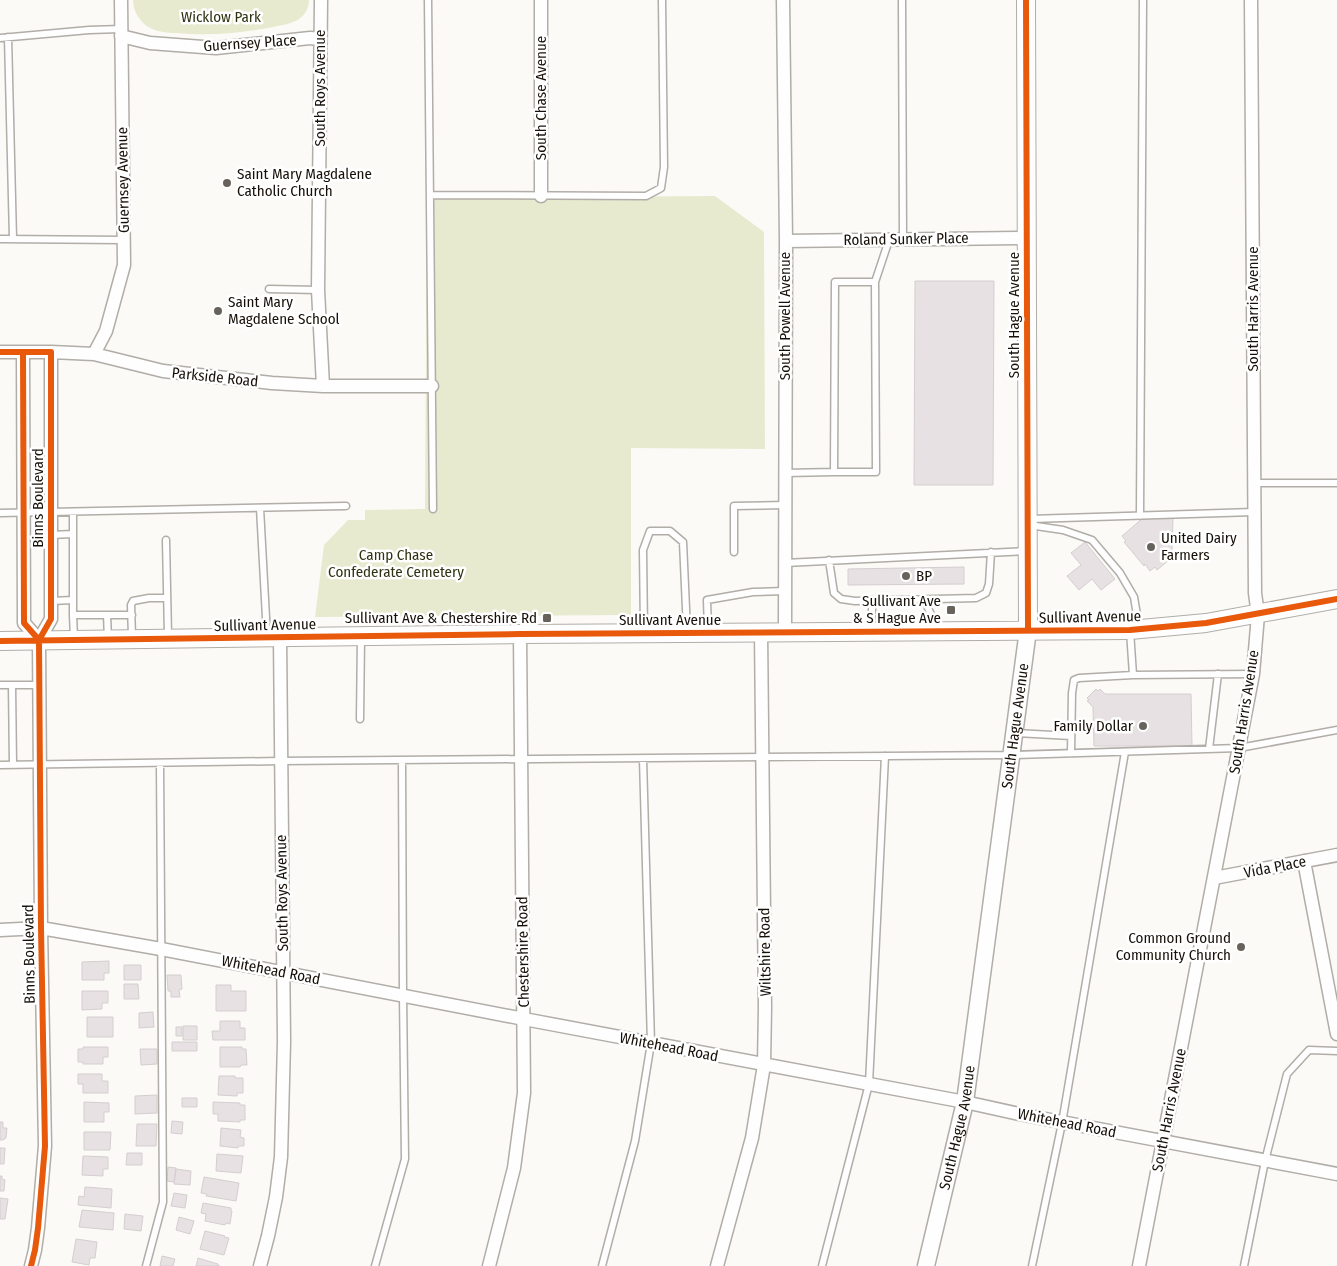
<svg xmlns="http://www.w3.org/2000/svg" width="1337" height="1266" font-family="'Fira Sans Condensed',sans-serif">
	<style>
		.green { fill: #e7eacf }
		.building { fill: #e8e1e3; stroke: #d4ced0 }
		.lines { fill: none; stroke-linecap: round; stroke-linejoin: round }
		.service-casing { stroke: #b1ada7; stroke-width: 9 }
		.minor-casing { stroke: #b1ada7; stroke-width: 15 }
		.tertiary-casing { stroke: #b1ada7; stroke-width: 19 }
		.secondary-casing { stroke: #b1ada7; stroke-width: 20 }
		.service { stroke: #fffefe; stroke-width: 6 }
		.minor { stroke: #fffefe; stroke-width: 12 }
		.tertiary { stroke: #fffefe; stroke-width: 16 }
		.secondary { stroke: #fffefe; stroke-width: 18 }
		.cycleway-casing { stroke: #fff; stroke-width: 9 }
		.cycleway { stroke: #e8590c; stroke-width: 6 }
		.poi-dot { fill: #67625c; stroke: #fff; stroke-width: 2 }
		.labels { text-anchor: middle; stroke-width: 5; stroke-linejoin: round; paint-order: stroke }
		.park-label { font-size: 15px; fill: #303312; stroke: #fff }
		.street-label { font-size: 15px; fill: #171008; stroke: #fff }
		.poi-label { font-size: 15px; fill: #171008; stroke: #fff; text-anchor: start }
	</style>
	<rect width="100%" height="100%" fill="#fcfaf7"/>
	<path class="green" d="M133 0H309C309 8 305 15 299 19 292 24 281 25 273 27 241 33 209 36 176 33 168 33 158 32 150 28 140 23 133 11 133 0Z
		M715 196 764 232 765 449 631 448V615L315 617 324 545 348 520H365V510L425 509 427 198Z"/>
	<path class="building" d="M915 281H994L993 485H914Z
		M1143 518H1173L1172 553 1167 557 1169 560 1157 570 1155 567 1150 571 1145 564 1144 566 1124 542 1126 541 1122 536Z
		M1085 542 1115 579 1101 590 1092 579 1079 590 1067 576 1081 565 1071 553Z
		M964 567V584L848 585V569Z
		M1096 689 1098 691 1100 689 1105 694H1191L1192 746H1094L1093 707 1087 701 1089 700 1087 698Z
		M109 961V973H104V980H82V962Z
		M124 965H141V980H124Z
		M167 975H181L182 989 179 990 180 997H171V991H168Z
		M124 984H138L139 999H124Z
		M216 985H231V991H246V1011H216Z
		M82 991H108V1003H102V1009L82 1010Z
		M153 1012 154 1027 139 1028V1013Z
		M87 1017H113V1037H87Z
		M220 1021H240V1028H245V1040H213L212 1031H220Z
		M183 1026H197V1040H183Z
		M176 1027H182V1036H176Z
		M172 1042H197V1051H172Z
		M83 1047H108V1057H103V1064H83V1062H78V1049H83Z
		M220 1047H242V1049H246L247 1065H241L240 1067H220Z
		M140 1049H157V1064L141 1065Z
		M78 1074H102V1081H108V1093H83V1084H78Z
		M219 1076H235V1078H243V1093H237V1096L218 1095Z
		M157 1095V1113L135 1114V1096Z
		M182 1098H197V1107H182Z
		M84 1102 109 1103V1112H104V1122H84Z
		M213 1102 240 1103V1105H245V1120H240V1122L218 1121V1114H213Z
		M172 1121 183 1122 182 1134 171 1133Z
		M0 1122H3V1128H7L6 1138 3 1140H0Z
		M137 1124H157L156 1146H136Z
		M221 1128 241 1130 240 1137 244 1138V1146H238V1148L220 1146Z
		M84 1132H111L110 1150H84Z
		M0 1148H5L4 1164H0Z
		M127 1153H142V1165H126Z
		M217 1154 243 1156 241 1173 216 1171Z
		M83 1156 108 1157V1169H103V1176L82 1175Z
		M168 1167 176 1168 174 1182 167 1181Z
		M176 1169 191 1171 190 1185 174 1184Z
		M0 1176H2V1179L5 1180 4 1191H0Z
		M204 1177 239 1183 236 1201 206 1196 207 1194 201 1193Z
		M85 1187 112 1189 111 1208 78 1205 79 1196 84 1197Z
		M174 1193 187 1195 185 1208 171 1206Z
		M0 1198 8 1199 5 1219H0Z
		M203 1203 231 1208V1211H232L230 1224 226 1223 225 1225 205 1221 206 1214 201 1213Z
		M82 1210 114 1213 113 1230 79 1227Z
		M125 1214 143 1216 141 1231 124 1229Z
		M179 1217 194 1221 190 1234 176 1230Z
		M205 1231 225 1236 224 1237 229 1238 224 1255 200 1249Z
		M76 1239 97 1242 95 1258H90L89 1265 72 1262Z
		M162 1256 175 1259 173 1266H160Z
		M198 1258 218 1264V1266H220H196Z"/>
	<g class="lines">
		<defs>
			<path id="service" d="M428 0 433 509
				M902 0 903 240
				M8 37 13 239
				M0 38 89 30 121 29
				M430 195 646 196 661 188 664 167 662 0
				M0 239 124 240
				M875 282 876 472H834L835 282H875L889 240
				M269 289 318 290
				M785 473 834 472
				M1253 483H1337
				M260 508 267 636
				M73 512V615H132
				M0 513 346 506
				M1140 516 1143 0
				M1030 519 1254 512
				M1029 525 1063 530 1092 540 1120 573 1134 597 1139 627
				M50 535 73 534
				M166 540 168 636
				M734 552V506L785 505
				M829 560 834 593 841 599 855 601 976 598 986 593 989 584 991 552
				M785 563 1026 551
				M924 599 938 630
				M51 601 73 600
				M73 615 74 638
				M107 615 108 639
				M644 631 643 550 650 531H670L683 542 687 631
				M708 631 707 600 753 592 785 591
				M872 631V600
				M1130 631 1133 675 1253 674
				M132 637 131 605 133 601 149 598H167
				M0 685H40
				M12 685 13 765
				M360 719 361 637
				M1016 733 1071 736
				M1209 749 1218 674
				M1071 753 1072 693 1074 680 1079 678 1133 675
				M0 765 281 761 1012 755 1239 748 1337 730
				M146 1266 163 1202 160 763
				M375 1266 405 1159 403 995 402 761
				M602 1266 635 1141 651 1043 643 759
				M822 1266 869 1084 885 756
				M1032 1266 1062 1123 1125 752
				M1244 1266 1265 1161 1287 1074 1309 1050 1337 1051"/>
			<path id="minor" d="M321 0 318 290 323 386
				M783 0 786 241 785 632
				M121 36 150 43 216 48 310 38 320 39
				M541 196V0
				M786 241 1027 238
				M0 352H51L94 354 163 371 272 383 323 386H432
				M23 352 24 623 39 640
				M94 354 106 331 124 265 121 0
				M1304 861 1337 1034
				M1214 878 1337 855
				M0 930 41 928 161 949 524 1019 965 1102 1019 1114 1337 1174
				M31 1266 35 1250 38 1228 45 1146 41 928 39 640 51 619V352
				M260 1266 268 1236 276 1197 281 1157 284 1042 280 637
				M489 1266 514 1168 524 1093 520 634
				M717 1266 752 1138 764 1065 765 1008 761 632
				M1139 1266 1253 674 1258 615 1255 593 1251 0"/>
			<g id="tertiary">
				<path id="s1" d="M926 1266 965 1102 1028 630"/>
			</g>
			<path id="secondary" d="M1026 0 1028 630
				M0 641 520 634 1130 630 1206 623 1337 599"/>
		</defs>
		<use href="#service" class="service-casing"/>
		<use href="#minor" class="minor-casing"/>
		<use href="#tertiary" class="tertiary-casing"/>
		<use href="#secondary" class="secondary-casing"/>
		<use href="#service" class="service"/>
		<use href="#minor" class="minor"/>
		<use href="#tertiary" class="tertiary"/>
		<use href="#secondary" class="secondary"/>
		<defs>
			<path id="cycleway" d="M1026 0 1028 630
				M0 352H51V619L39 640 41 928 45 1146 38 1228 35 1250 31 1266
				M23 352 24 623 39 640
				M0 641 520 634 1130 630 1206 623 1337 599"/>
		</defs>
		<use href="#cycleway" class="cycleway-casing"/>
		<use href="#cycleway" class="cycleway"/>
	</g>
	<g class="poi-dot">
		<circle cx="227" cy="183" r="5"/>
		<circle cx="218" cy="311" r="5"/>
		<circle cx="1151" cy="547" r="5"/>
		<circle cx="906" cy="576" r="5"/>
		<rect x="946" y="605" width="10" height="10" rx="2.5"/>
		<rect x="542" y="613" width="10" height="10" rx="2.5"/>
		<circle cx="1143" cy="726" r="5"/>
		<circle cx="1241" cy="947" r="5"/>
	</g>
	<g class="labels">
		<g class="park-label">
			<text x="221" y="22">Wicklow Park</text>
			<text x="396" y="560">Camp Chase<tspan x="396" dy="17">Confederate Cemetery</tspan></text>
		</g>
		<g class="street-label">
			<text transform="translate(250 43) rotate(-4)" y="5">Guernsey Place</text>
			<text transform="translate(320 88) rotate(-90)" y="5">South Roys Avenue</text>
			<text transform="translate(541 98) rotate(-90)" y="5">South Chase Avenue</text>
			<text transform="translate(123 180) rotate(-91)" y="5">Guernsey Avenue</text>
			<text transform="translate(906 239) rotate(-1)" y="5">Roland Sunker Place</text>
			<text transform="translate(1253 309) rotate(-90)" y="5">South Harris Avenue</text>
			<text transform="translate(1014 315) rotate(-90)" y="5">South Hague Avenue</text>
			<text transform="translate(785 316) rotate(-90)" y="5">South Powell Avenue</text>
			<text transform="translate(215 377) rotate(6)" y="5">Parkside Road</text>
			<text transform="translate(38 498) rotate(-90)" y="5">Binns Boulevard</text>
			<text transform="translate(1090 617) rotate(-1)" y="5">Sullivant Avenue</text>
			<text x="670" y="625">Sullivant Avenue</text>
			<text transform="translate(265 625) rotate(-1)" y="5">Sullivant Avenue</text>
			<text transform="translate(1244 712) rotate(-81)" y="5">South Harris Avenue</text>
			<text dy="5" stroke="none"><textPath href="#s1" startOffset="548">South Hague Avenue</textPath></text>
			<text transform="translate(1275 867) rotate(-11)" y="5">Vida Place</text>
			<text transform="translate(282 893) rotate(-91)" y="5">South Roys Avenue</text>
			<text transform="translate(523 952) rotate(-91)" y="5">Chestershire Road</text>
			<text transform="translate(765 952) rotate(-91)" y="5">Wiltshire Road</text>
			<text transform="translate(29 954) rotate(-91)" y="5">Binns Boulevard</text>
			<text transform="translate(271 970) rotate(11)" y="5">Whitehead Road</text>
			<text transform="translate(669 1047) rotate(11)" y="5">Whitehead Road</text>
			<text transform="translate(1169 1110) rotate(-79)" y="5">South Harris Avenue</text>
			<text transform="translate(1067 1123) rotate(11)" y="5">Whitehead Road</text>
			<text dy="5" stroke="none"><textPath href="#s1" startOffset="142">South Hague Avenue</textPath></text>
		</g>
		<g class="poi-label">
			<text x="237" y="179">Saint Mary Magdalene<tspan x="237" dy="17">Catholic Church</tspan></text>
			<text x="228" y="307">Saint Mary<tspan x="228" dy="17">Magdalene School</tspan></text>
			<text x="1161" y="543">United Dairy<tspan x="1161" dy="17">Farmers</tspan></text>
			<text x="916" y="581">BP</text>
			<text x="941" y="606" text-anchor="end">Sullivant Ave<tspan x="941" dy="17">&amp; S Hague Ave</tspan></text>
			<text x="537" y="623" text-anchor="end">Sullivant Ave &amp; Chestershire Rd</text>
			<text x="1133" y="731" text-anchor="end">Family Dollar</text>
			<text x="1231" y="943" text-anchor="end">Common Ground<tspan x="1231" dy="17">Community Church</tspan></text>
		</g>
	</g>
</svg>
